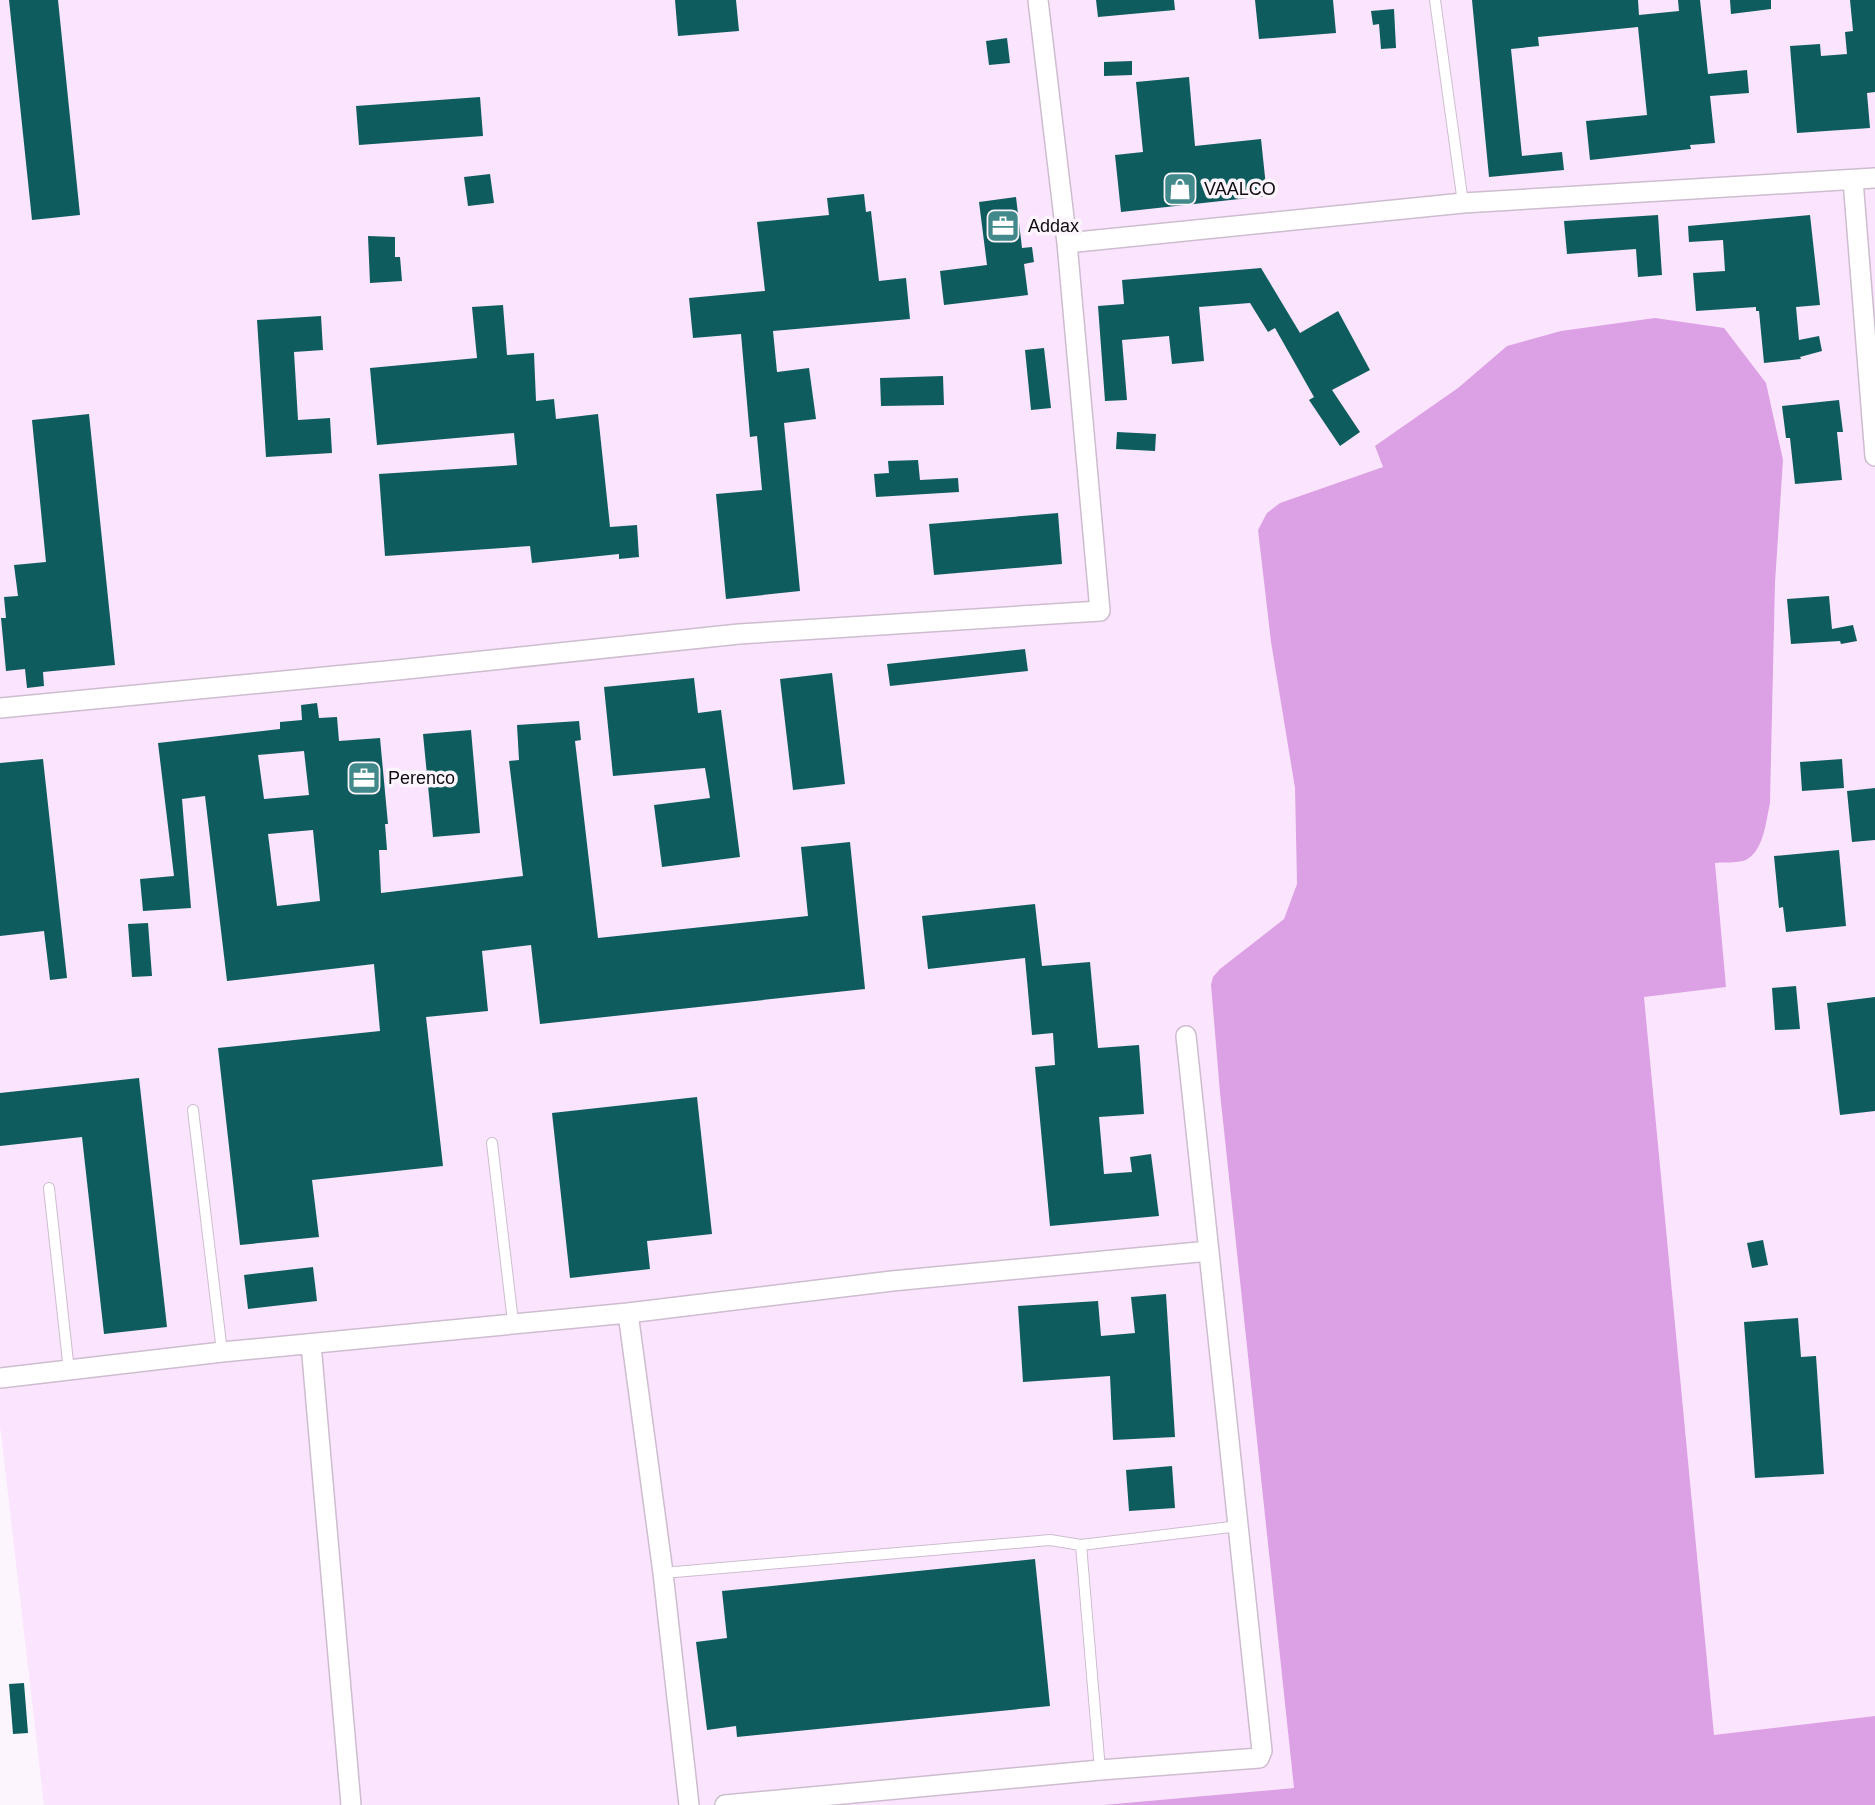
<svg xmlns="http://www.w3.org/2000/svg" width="1875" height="1805" font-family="Helvetica,sans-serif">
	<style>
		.built { fill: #fbe4fd }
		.water { fill: #dca0e4 }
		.building { fill: #0f5c5e; fill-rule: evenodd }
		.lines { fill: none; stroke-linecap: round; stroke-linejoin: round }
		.lane-casing { stroke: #cdbdcf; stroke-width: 12 }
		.street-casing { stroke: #cdbdcf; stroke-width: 22 }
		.lane { stroke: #fff; stroke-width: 10 }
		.street { stroke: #fff; stroke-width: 19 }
		.labels { text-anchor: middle; stroke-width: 7; stroke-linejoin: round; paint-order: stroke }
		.poi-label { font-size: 18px; fill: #100b11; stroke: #fcf5fd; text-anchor: start }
	</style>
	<rect width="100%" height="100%" fill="#fcf5fd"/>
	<path class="built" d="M0 0H1875V1716L1714 1736 1644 996 1726 987 1715 863 1744 860 1770 803 1775 583 1783 460 1507 346 1458 388 1383 467 1280 503 1258 530 1271 642 1295 788 1297 884 1284 919 1253 944 1211 985 1220 1093 1294 1788 1103 1805H44L0 1425Z"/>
	<path class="water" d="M1655 318 1724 328 1766 383 1783 460 1775 583 1770 803C1766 820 1764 854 1743 861 1735 863 1724 862 1715 863L1726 987 1644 997 1714 1735 1875 1716V1805H1103L1294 1788 1220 1093 1211 985 1213 977 1220 969 1284 919 1297 884 1295 788 1271 642 1258 530 1267 513 1280 503 1383 467 1375 446 1458 388 1507 346 1561 331Z"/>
	<path class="building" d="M9 0H58L80 215 32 220Z
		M675 0H736L739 31 678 36Z
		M1096 0H1174L1175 10 1098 17Z
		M1255 0H1333L1336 33 1259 39Z
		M1472 0H1638L1639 15 1679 11 1678 0H1700L1708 74 1747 70 1749 93 1710 96 1715 143 1690 145 1691 149 1590 160 1586 121 1647 115 1638 27 1538 37 1539 46 1511 49 1522 156 1562 152 1564 170 1489 177Z
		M1730 0H1771V9L1731 14Z
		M1850 0H1875V92L1867 93 1870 128 1797 133 1790 46 1820 44 1821 56 1847 54 1845 32 1853 31Z
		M1394 9 1396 48 1381 49 1379 24 1373 25 1371 11Z
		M1007 38 1010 63 989 65 986 41Z
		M1132 61V75L1104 76V62Z
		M1189 77 1195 146 1261 139 1267 196 1121 212 1115 155 1143 152 1136 82Z
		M480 97 483 136 359 145 356 106Z
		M490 174 494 203 468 206 464 177Z
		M864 194 866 212 871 211 879 281 906 278 910 319 773 331 777 372 809 368 816 419 784 423 800 591 726 599 716 494 762 490 757 436 750 437 741 334 693 338 689 298 765 291 757 222 829 215 827 198Z
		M1016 197 1022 248 1032 247 1034 262 1024 264 1028 295 944 305 940 271 987 265 979 202Z
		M1658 215 1662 275 1638 277 1636 249 1567 254 1564 221Z
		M1810 215 1820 305 1796 307 1799 340 1819 336 1822 351 1800 357 1801 359 1764 363 1759 311H1756V307L1696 311 1693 273 1725 271 1723 240 1689 242 1688 226Z
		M368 236 395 237V257H400L402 281 370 283Z
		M1261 268 1300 333 1338 311 1370 370 1332 390 1360 432 1340 446 1309 400 1314 397 1275 328 1268 332 1250 303 1199 307 1204 361 1172 364 1169 336 1122 340 1127 400 1105 401 1098 306 1124 304 1122 280Z
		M503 305 507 355 534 353 536 401 554 399 556 419 598 414 610 527 637 525 639 557 619 559V554L532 563 530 546 385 556 379 474 517 465 514 433 377 445 370 368 477 358 472 307Z
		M321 316 323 350 294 352 298 420 330 418 332 453 266 457 257 320Z
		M1044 348 1051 408 1031 410 1025 350Z
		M943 376 944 405 881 406 880 378Z
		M1839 400 1843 432H1837L1842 480 1795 484 1790 438H1786L1782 406Z
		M89 414 115 665 43 672 44 686 27 688 25 669 6 671 1 618H6L4 597 18 596 14 565 46 562 32 420Z
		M1117 432 1156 434 1155 451 1116 449Z
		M918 460 920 480 958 478 959 492 876 497 874 474 889 473 888 461Z
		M1058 513 1062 564 934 575 929 524Z
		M1829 596 1832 629 1853 625 1857 641 1841 644 1840 641 1791 644 1787 599Z
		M1025 649 1028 671 890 686 887 664Z
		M832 673 845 784 793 790 780 679Z
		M694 678 698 713 721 710 740 857 662 867 654 805 710 798 705 768 613 776 604 687Z
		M317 703 319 718 337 717 339 741 380 738 388 824H385L387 850H379L381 893 523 876 509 761 519 760 517 725 579 721 581 740 575 741 598 938 808 916 801 847 850 842 865 989 540 1024 531 945 482 951 488 1011 426 1017 443 1166 312 1180 319 1237 240 1245 218 1048 380 1031 374 964 227 981 205 796 182 799 191 908 143 911 140 879 174 876 158 743 280 729V722L302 720 301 705ZM304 751 309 795 264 799 258 755ZM313 830 320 901 277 906 268 834Z
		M471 730 480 833 433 837 423 734Z
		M43 759 67 978 50 980 44 931 0 936V763Z
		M1842 759 1844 788 1802 791 1800 762Z
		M1875 788V840L1852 842 1847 791Z
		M1839 850 1846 926 1786 932 1783 907 1779 908 1774 856Z
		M1035 904 1042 966 1090 962 1098 1048 1139 1045 1144 1114 1099 1117 1104 1174 1132 1172 1130 1157 1151 1154 1159 1216 1050 1226 1035 1067 1055 1065 1053 1033 1032 1035 1025 958 928 969 922 916Z
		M148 923 152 976 132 977 128 924Z
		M1796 986 1800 1029 1775 1030 1772 988Z
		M1875 997V1111L1840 1115 1827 1003Z
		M139 1078 167 1327 104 1334 82 1137 0 1146V1093Z
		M697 1097 712 1234 647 1241 650 1269 570 1278 552 1113Z
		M1763 1240 1768 1265 1752 1268 1747 1243Z
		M313 1267 317 1301 248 1309 244 1275Z
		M1166 1294 1175 1437 1113 1440 1110 1376 1023 1382 1018 1306 1098 1301 1101 1336 1135 1333 1131 1297Z
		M1798 1318 1801 1357 1816 1356 1824 1474 1755 1478 1744 1322Z
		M1172 1466 1175 1508 1129 1511 1126 1470Z
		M1035 1559 1050 1706 737 1737 736 1726 707 1730 696 1642 727 1638 722 1591Z
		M24 1683 28 1733 13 1734 9 1684Z"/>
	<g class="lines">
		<defs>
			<path id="lane" d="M1435 0 1463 203
				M193 1110 222 1352
				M492 1143 513 1322
				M49 1188 69 1371
				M1081 1545 1100 1770
				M663 1573 1050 1540 1081 1545 1239 1526"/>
			<path id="street" d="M1853 180 1875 456
				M1067 243 1463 203 1875 178
				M0 708 397 670 739 634 1100 611 1067 243 1038 0
				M628 1313 663 1573 689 1805
				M311 1344 351 1805
				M0 1378 222 1352 628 1313 892 1281 1209 1251
				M725 1805 1100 1770 1259 1758 1262 1751 1186 1036"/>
		</defs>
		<use href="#lane" class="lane-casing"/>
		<use href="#street" class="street-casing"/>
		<use href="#lane" class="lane"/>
		<use href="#street" class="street"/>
	</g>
	<defs>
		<symbol id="shop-square" viewBox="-11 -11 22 22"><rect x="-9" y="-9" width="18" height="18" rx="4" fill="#41898a" stroke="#fcf5fd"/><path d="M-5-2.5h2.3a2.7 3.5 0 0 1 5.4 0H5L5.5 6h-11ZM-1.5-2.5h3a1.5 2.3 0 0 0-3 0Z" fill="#fff"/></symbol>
		<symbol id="office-square" viewBox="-11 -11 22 22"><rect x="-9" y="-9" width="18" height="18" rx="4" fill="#41898a" stroke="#fcf5fd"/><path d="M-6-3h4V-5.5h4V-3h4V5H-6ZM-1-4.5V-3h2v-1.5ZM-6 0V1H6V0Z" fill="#fff"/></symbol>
	</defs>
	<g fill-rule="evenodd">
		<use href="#shop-square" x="1161" y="170" width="38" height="38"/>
		<use href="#office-square" x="984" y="207" width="38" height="38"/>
		<use href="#office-square" x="345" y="759" width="38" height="38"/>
	</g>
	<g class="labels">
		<g class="poi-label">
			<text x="1204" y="195">VAALCO</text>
			<text x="1028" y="232">Addax</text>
			<text x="388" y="784">Perenco</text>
		</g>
	</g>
</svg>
